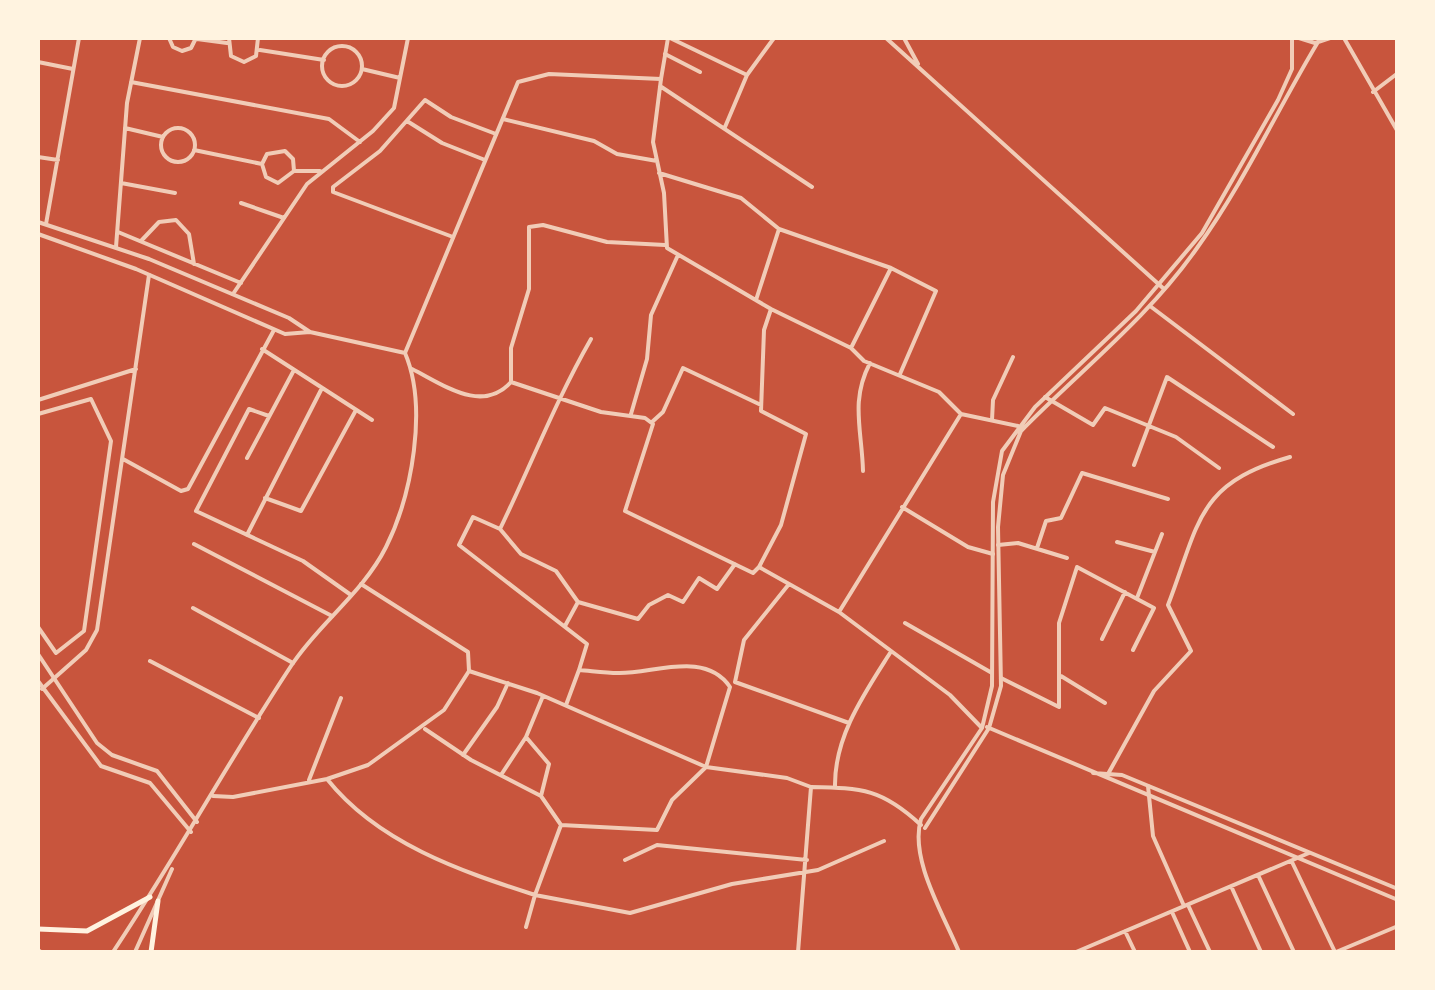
<svg xmlns="http://www.w3.org/2000/svg" width="1435" height="990" font-family="'Source Sans 3',sans-serif">
	<style>
		.lines { fill: none; stroke-linecap: round; stroke-linejoin: round }
		.minor { stroke: #f1ccb7; stroke-width: 4 }
		.tertiary { stroke: #f1ccb7; stroke-width: 4 }
		.secondary { stroke: #fff3e0; stroke-width: 5 }
	</style>
	<rect width="100%" height="100%" fill="#c8553d"/>
	<g class="lines">
		<path class="minor" d="M169 38 173 47 182 51 191 48 196 38
			M229 38 231 56 244 62 256 56 258 38
			M670 38 747 75
			M886 38 1164 289
			M904 38 918 64
			M197 39 227 43
			M322 66a20 20 0 1 1 40 0a20 20 0 1 1-40 0Z
			M260 50 324 60
			M665 54 700 72
			M38 62 73 69
			M362 69 400 78
			M661 79 653 142 664 193 667 248 771 309 851 348 864 361 939 392 961 414
			M131 82 329 119 360 142
			M660 86 812 187
			M1373 92 1398 73
			M503 119 594 141 617 154 657 161
			M407 121 442 143 485 160
			M725 127 747 75 774 38
			M125 128 163 137
			M161 145a17 17 0 1 1 34 0a17 17 0 1 1-34 0Z
			M194 150 262 164
			M38 157 58 160
			M294 171 293 159 285 151 267 154 262 164 266 177 278 183 294 171H320
			M659 173 741 198 779 229 891 268 936 291 900 374
			M121 183 175 193
			M241 203 284 218
			M46 224 79 38
			M118 232 241 283
			M453 237 333 192V187L380 151 425 100 451 117 496 134
			M141 241 159 222 176 220 189 234 194 264
			M116 247 127 103 140 38
			M233 294 307 184 373 131 394 108 408 38
			M756 300 779 229
			M1150 306 1293 414
			M771 309 764 330 761 411 806 434 781 525 759 567 839 612
			M851 348 891 268
			M262 349 372 420
			M412 369C444 385 482 414 511 382L601 412 645 418 653 424 625 511 753 573 759 567
			M511 381V348L529 289V227L543 225 607 242 665 245
			M1045 397 1093 425 1105 408 1176 437 1219 468
			M38 400 136 369
			M38 414 91 399 111 441 84 631 56 653 38 627
			M631 414 647 359 651 315 678 255
			M269 416 249 409 196 511 303 561 351 595
			M992 420 993 400 1013 357
			M652 422 663 412 683 368 761 405
			M247 458 294 370
			M123 459 181 491 188 489 274 330
			M1134 465 1167 377 1273 447
			M863 471C862 430 850 401 870 363
			M265 498 301 511 356 410
			M902 507 968 547 993 554
			M500 529 473 517 459 545 587 644 579 670
			M247 535 322 388
			M1117 542 1155 552
			M194 544 332 616
			M998 545 1018 543 1067 558
			M1037 548 1046 521 1061 518 1082 473 1168 499
			M361 584 468 652 469 671 537 693 706 767 787 778 811 787
			M789 584 744 640 735 682 849 723
			M1137 598 1162 534
			M578 602 638 619 649 605 668 595 683 602 699 578 717 589 735 564
			M193 608 293 663
			M905 623 992 673
			M565 626 578 602 556 571 521 554 500 529C531 465 556 400 591 339
			M1102 639 1125 592
			M150 661 259 718
			M1061 676 1105 703
			M1001 678 1059 707V623L1077 567 1154 608 1133 650
			M42 689 86 650 97 630 149 275
			M566 705 579 670C592 671 605 673 618 673 653 674 705 650 730 687L706 767 672 800 657 830 561 825 535 895 630 913 732 884 818 870 884 841
			M981 727 950 695 839 612 961 414 1018 426
			M425 729 471 760 541 796 561 825
			M526 737 549 764 541 796
			M463 755 497 707 508 683
			M1108 774 1154 691 1191 651 1168 605C1200 522 1196 484 1290 457
			M501 775 526 737 543 696
			M327 779C378 843 460 871 535 895L526 927
			M309 780 341 698
			M1148 786 1153 836 1184 906
			M835 787C834 737 864 694 890 653
			M213 796 233 797 327 779 368 765 444 710 469 671
			M625 860 657 845 807 860
			M1292 862 1335 952
			M1258 875 1294 952
			M1231 886 1261 952
			M1188 905 1210 952
			M1172 912 1190 952
			M1125 931 1135 952
			M798 952 811 787C863 788 882 789 921 825
			M1076 952 1309 853
			M1336 952 1398 926"/>
		<path class="tertiary" d="M1299 38 1315 43 1330 38
			M1344 38 1398 132
			M38 222 149 259 289 318 310 332
			M38 234 136 269 285 334 310 332 405 353
			M38 654 97 743 112 755 157 771 197 822
			M38 681 101 766 150 783 191 832
			M987 727 1398 900
			M1093 773 1122 775 1398 889
			M925 828 989 728 1001 686 998 527 1003 475 1021 431C1080 371 1149 317 1197 248 1244 183 1277 110 1318 42
			M113 952C175 859 229 760 291 666 318 624 363 593 386 547 412 495 428 407 405 353L518 82 549 74 661 79 668 38
			M135 952 172 869
			M959 952C944 915 909 859 921 819L982 728 992 686 993 502 1002 451 1035 407 1136 311 1202 233 1278 100 1292 69V38"/>
		<path class="secondary" d="M38 929 87 931 150 897
			M38 951 40 952
			M151 952 158 901"/>
	</g>
	<rect width="1435" height="990" fill="none" stroke="#fff3e0" stroke-width="80"/>
</svg>
